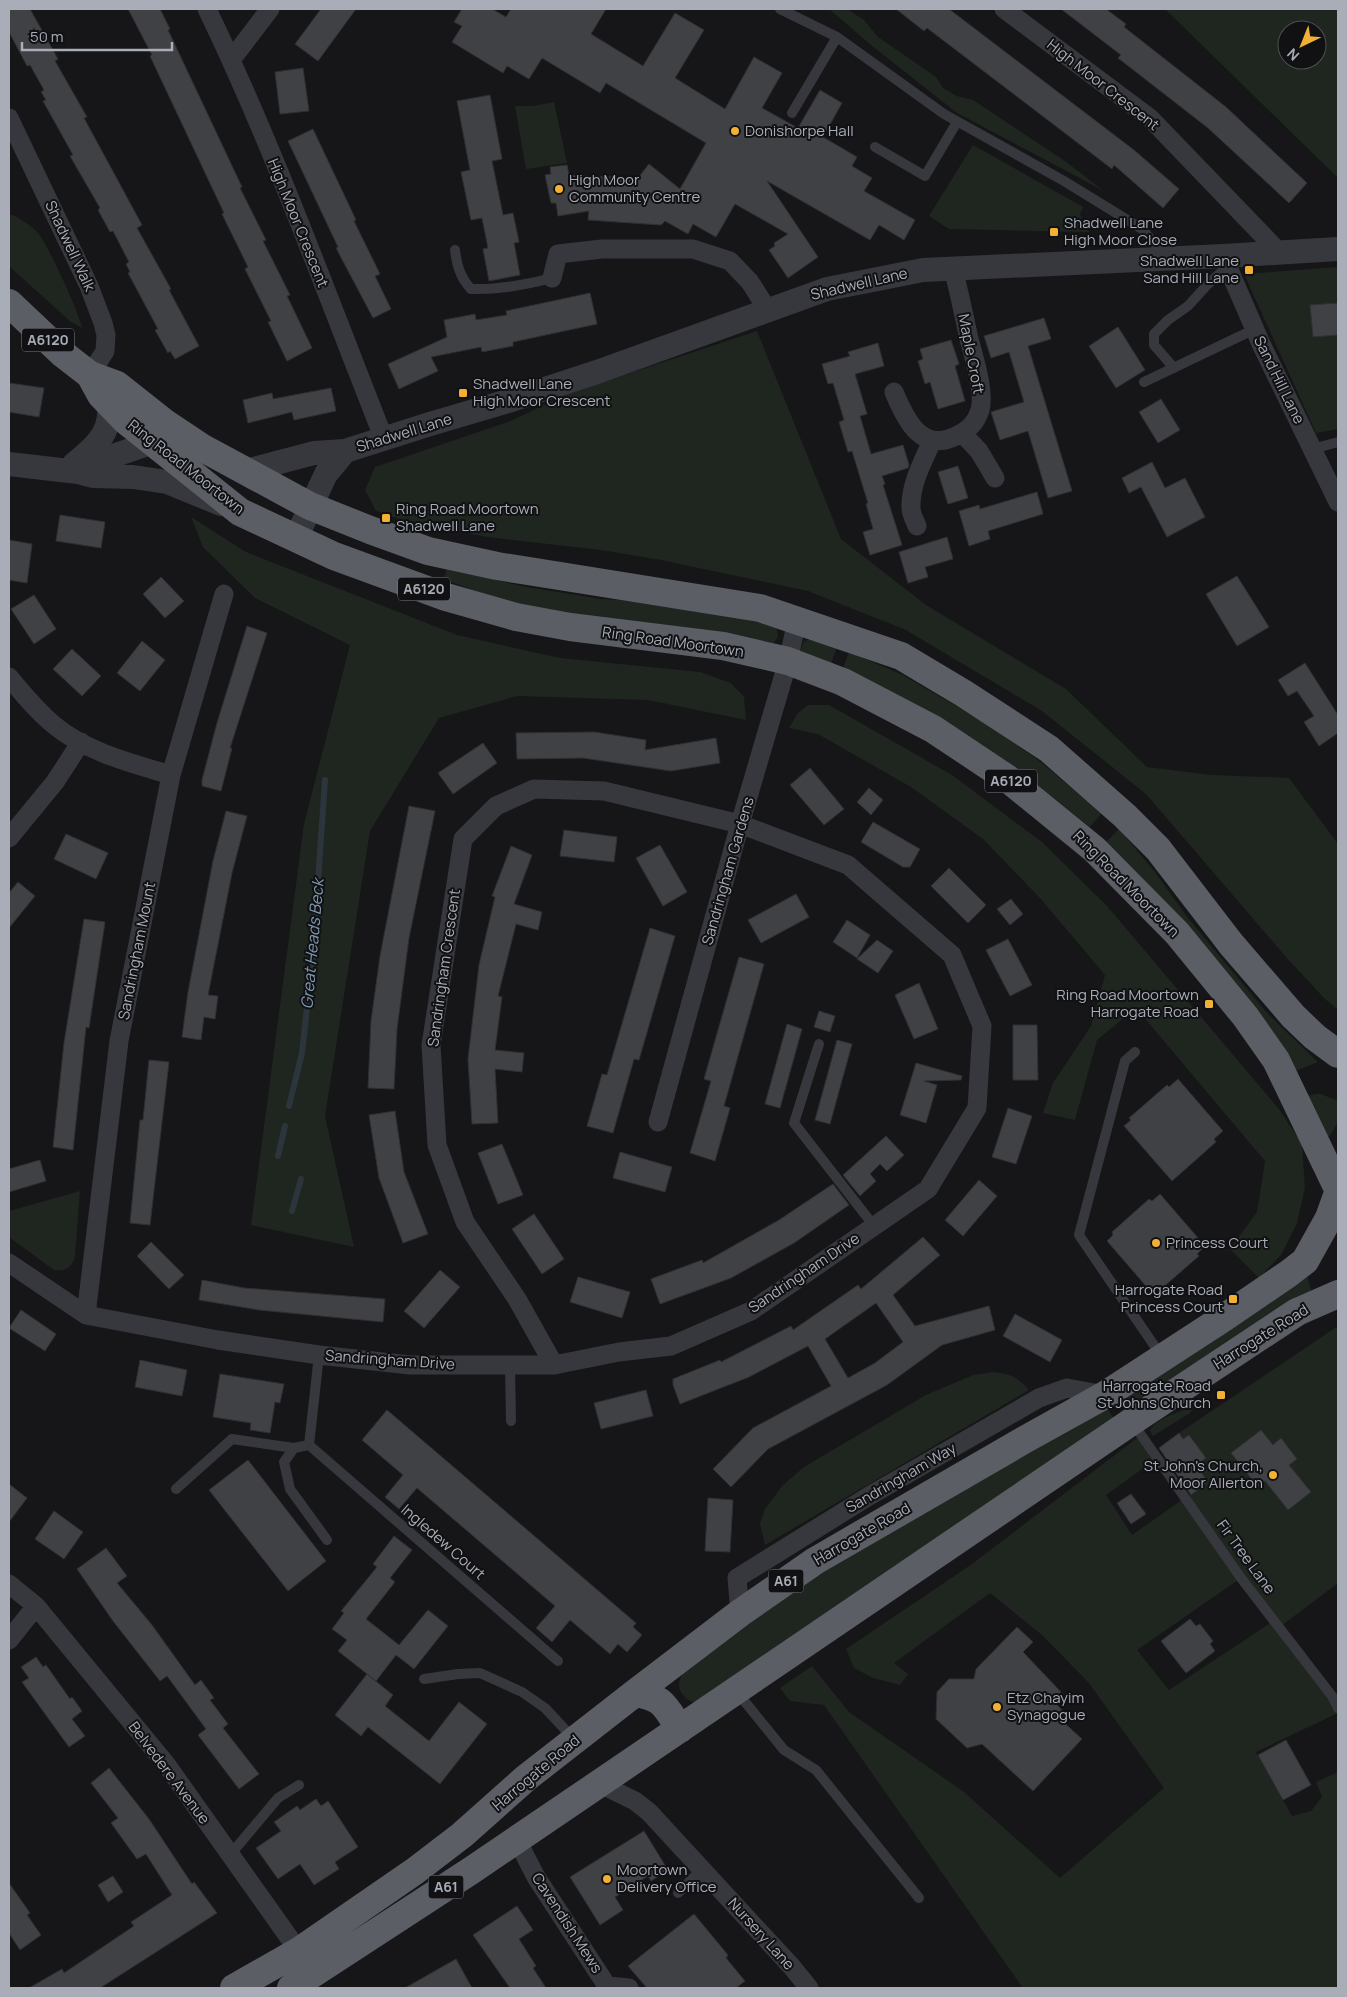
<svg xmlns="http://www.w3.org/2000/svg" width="1347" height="1997" font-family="Manrope,sans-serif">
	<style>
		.green { fill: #1e261f; fill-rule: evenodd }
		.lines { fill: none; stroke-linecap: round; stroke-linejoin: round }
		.stream { stroke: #2c353c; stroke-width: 6 }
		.building { fill: #404145; stroke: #303034; fill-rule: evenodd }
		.service { stroke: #37383d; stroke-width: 10 }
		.minor { stroke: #37383d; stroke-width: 19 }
		.tertiary { stroke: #37383d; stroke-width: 24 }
		.trunk { stroke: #5b5e65; stroke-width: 28 }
		.poi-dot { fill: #f2b134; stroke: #111113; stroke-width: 2 }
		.labels { text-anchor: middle; stroke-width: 4; stroke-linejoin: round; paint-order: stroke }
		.shield { fill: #111113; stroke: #7b7e86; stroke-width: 1 }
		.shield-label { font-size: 14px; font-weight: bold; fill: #a8adb8 }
		.street-label { font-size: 15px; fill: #a8adb8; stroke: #111113 }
		.poi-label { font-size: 15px; fill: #a8adb8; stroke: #111113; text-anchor: start }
		.water-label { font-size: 16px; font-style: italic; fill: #7f9bb3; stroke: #111113 }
	</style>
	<rect width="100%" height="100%" fill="#161618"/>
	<path class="green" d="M829 9H847L864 20 878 37 936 77 943 88 957 96 973 100 1065 161 1104 191 957 113 871 45Z
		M1165 9H1338V178ZM1287 30H1317V60H1287Z
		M554 102 567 163 526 169 515 106H533Z
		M973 145 1083 207 1080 214 1084 225 1089 232 949 229 929 216Z
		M9 214C18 217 31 225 38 233 46 241 81 316 82 328L71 322 9 266Z
		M1338 267V303L1310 306 1313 337 1338 335V429L1316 433 1244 274Z
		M757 331 841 539 926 605 1066 689 1147 767 1211 775 1289 778 1338 844V1010L1324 998 1286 957 1146 794 1042 711 906 630 808 591 661 560 601 550 487 537 403 520 376 511 365 490 375 467 508 422 570 393Z
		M191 517 246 552 457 635 560 658 700 672 731 683 744 697 746 720 648 700 517 696 439 718 370 831 325 1116 354 1247 251 1225 304 824 350 645 255 598 203 547Z
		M447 568 521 586 601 599 654 602 707 610 772 624 777 629 778 637 772 645 515 606 444 579Z
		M811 639 837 647 831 664 800 651 804 641Z
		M849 652 903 675 990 726 1038 760 1102 813 1090 827 1020 771 841 674Z
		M808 705H829L952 775 1042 842 1107 906 1279 1109 1302 1144 1305 1188 1297 1223 1281 1255 1259 1278 1230 1249 1257 1212 1265 1161 1136 1008 1097 1040 1075 1120 1043 1113 1053 1083 1091 1026 1105 975 1040 898 983 839 911 787 818 734 789 728 797 714Z
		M1119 829 1155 872 1188 918 1268 1014 1318 1062 1295 1071 1106 842Z
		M1315 1094H1321L1338 1101V1122L1330 1136H1327L1308 1096Z
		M80 1191 75 1256C73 1267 65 1272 54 1270L9 1237V1211Z
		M1307 1276 1312 1293 1131 1411 1121 1398Z
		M1338 1326V1583L1280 1627 1338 1709V1713L1256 1752 1292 1816 1311 1811 1322 1797 1316 1782 1338 1772V1988H1023L824 1705 790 1701 780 1688 812 1666 849 1712 964 1792 1060 1878 1164 1788 1089 1683 1042 1635 990 1593 894 1663 908 1674 900 1685 873 1678 854 1668 846 1649 972 1564 1141 1435 1156 1459 1106 1495 1132 1535 1183 1499 1241 1578 1137 1650 1169 1690 1275 1620 1186 1498 1208 1483 1196 1465 1206 1458 1189 1435 1183 1439 1179 1433Z
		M993 1372C1010 1374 1017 1376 1029 1390L765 1545 760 1524 765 1509 783 1485 804 1467 926 1395 973 1375Z
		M1106 1407 1116 1421 695 1703C680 1697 674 1685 684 1672L760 1611 895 1527Z
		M1194 1407 1190 1413 1153 1436 1150 1431C1154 1419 1182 1410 1194 1407Z"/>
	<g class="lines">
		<path class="stream" d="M289 1106 302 1053 313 954 325 780
			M278 1156 285 1126
			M292 1211 301 1179"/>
	</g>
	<path class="building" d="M9 9H30L58 59 55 61 87 117 84 118 142 225 137 228 171 289 169 290 199 346 175 359 170 351 168 353 155 330 158 329 128 273 130 272 126 264 129 262 113 231 110 232 98 210 100 208 70 156 73 155 43 101 46 100 41 92 44 90 30 65 27 66 9 32Z
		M128 9H160L170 29 168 30 242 187 240 188 266 240 263 241 290 295 287 296 312 348 287 361 268 322 271 321 245 269 248 267 222 214 224 213 150 56 152 55Z
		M321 9H356L318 61 295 44Z
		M462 9H492L506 17 511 9H606L591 34 643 66 675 13 704 30 675 78 725 109 754 57 782 73 762 108 798 128 820 90 842 103 823 137 857 157 852 166 872 178 864 191 915 220 904 240 879 225 870 240 767 181 818 257 788 278 769 250 775 246 774 243 788 234 735 204 716 237 693 224 688 234 665 221 661 225 588 220 589 211 558 216 556 203H551L545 175 551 174 550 167 567 165 569 175 638 178 649 164 680 189 706 143 606 83 600 93 542 58 529 79 507 66 503 73 452 42 462 26 454 22Z
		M896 9H949L1134 150 1179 189 1163 208 1114 165 1112 169 927 28 924 31Z
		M1061 9H1106L1126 24 1124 27 1226 107 1307 183 1289 203 1208 128 1118 58 1121 55Z
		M303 68 309 111 280 114 275 72Z
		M490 95 502 159 492 161 503 215 513 213 519 242 514 243 520 275 489 281 483 249 488 248 482 218 471 220 461 172 470 170 457 101Z
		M313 129 356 220 354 221 380 274 375 276 391 309 373 318 336 248 338 247 288 141Z
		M590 293 597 324 513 342V346L482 352 481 347 431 357 438 371 399 389 388 364 447 337 444 320 475 314 476 320 507 315 506 311Z
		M1338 303V335L1313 337 1310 305Z
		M1044 318 1051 339 1028 346 1072 491 1048 498 1028 431 1000 440 991 412 1024 402 1009 352 991 358 984 336Z
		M1118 327 1145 370 1116 388 1089 346Z
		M951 340 959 364 955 366 965 401 938 409 930 382 925 384 918 361 923 359 920 349Z
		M878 343 884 366 855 374 867 414 860 416 871 454 903 445 909 465 908 468 882 476 885 484 883 485 902 545 870 555 863 532 873 529 866 504 868 503 852 451 848 452 839 422 844 420 833 383 828 384 822 364 850 356 848 352Z
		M9 383 44 388 39 417 9 412Z
		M331 388 336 411 294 420 292 412 248 423 243 400 272 393 273 399Z
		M1161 399 1180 430 1158 443 1139 412Z
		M1152 462 1165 488 1185 478 1205 517 1167 537 1141 487 1129 493 1122 478Z
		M958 466 968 498 948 504 938 472Z
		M1037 492 1043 514 988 531 990 539 969 546 959 511 979 505 980 509Z
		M60 515 105 522 101 548 56 541Z
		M947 537 953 559 925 567 928 577 908 583 899 552Z
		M9 540 32 544 27 583 9 580Z
		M1237 576 1269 627 1237 646 1206 594Z
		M161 577 184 601 165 618 143 594Z
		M34 595 56 629 34 644 11 609Z
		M247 626 267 633 230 748H232L221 791 202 786V780L217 723Z
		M142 641 165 660 140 691 117 673Z
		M72 649 101 676 82 696 53 669Z
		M1305 663 1338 715V733L1319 746 1304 722 1314 716 1297 691 1288 696 1278 680Z
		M594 732 646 740 645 750 716 738 720 763 671 771 583 758 517 759 516 733Z
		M483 743 497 763 453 794 438 773Z
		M810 768 844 809 824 825 790 785Z
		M869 788 883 800 871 815 857 802Z
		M409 806 435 811 409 938 397 1029 394 1089 368 1088 371 1021 380 956Z
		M226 811 247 816 232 873 208 995 218 996 215 1019 204 1017 201 1040 182 1037 188 992 213 861Z
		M873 822 920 849 910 867H903L861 842Z
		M564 830 617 837 614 862 560 856Z
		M66 834 108 853 96 879 54 859Z
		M660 845 687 892 663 906 636 858Z
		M511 846 532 855 514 904 542 912 538 930 516 924 498 996 502 997 495 1050 524 1053 522 1072 495 1069 498 1123 472 1124 468 1059 479 965 495 897 492 896Z
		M949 868 986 905 968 923 931 886Z
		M18 882 35 896 9 928V893Z
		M796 894 809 917 761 943 748 920Z
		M1011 899 1023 914 1010 925 997 909Z
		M84 919 105 922 89 1028 86 1027 73 1150 53 1147 64 1043Z
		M847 920 870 935 857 958 833 942Z
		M650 928 675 936 639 1060 634 1059 613 1133 587 1126 602 1074 607 1075Z
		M1008 939 1032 985 1010 996 986 950Z
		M877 940 893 951 878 973 857 959Z
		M739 957 764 964 724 1106 730 1108 715 1161 690 1153 711 1081 704 1079Z
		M919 983 938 1029 914 1039 895 995Z
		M819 1011 835 1016 830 1032 814 1027Z
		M787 1024 802 1029 780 1108 765 1104Z
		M1013 1025H1037L1038 1080H1013Z
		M837 1040 852 1044 830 1124 815 1120Z
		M149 1060 169 1062 150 1225 130 1223 140 1120H143Z
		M916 1063 962 1076 961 1080 924 1081 937 1085 926 1123 900 1115Z
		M1178 1079 1223 1131 1214 1139 1216 1142 1172 1181 1124 1126 1131 1120 1129 1118 1152 1098 1167 1085 1169 1087Z
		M1008 1108 1032 1116 1016 1164 992 1157Z
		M395 1111 404 1172 428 1234 403 1243 379 1178 369 1115Z
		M886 1136 904 1155 887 1171 880 1164 870 1174 876 1181 860 1196 843 1175Z
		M502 1144 523 1195 498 1204 478 1153Z
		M620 1152 672 1167 665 1192 613 1178Z
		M40 1160 46 1181 9 1192V1169Z
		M979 1180 997 1196 963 1236 945 1220Z
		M833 1184 849 1205 794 1243 731 1278 660 1304 651 1279 702 1260 703 1263 779 1220Z
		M1160 1194 1205 1246 1197 1254 1199 1256 1161 1289 1159 1286 1152 1293 1107 1241 1113 1235 1112 1232 1149 1199 1152 1201Z
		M534 1214 564 1259 542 1274 512 1229Z
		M923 1237 940 1255 893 1295 915 1326 989 1306 995 1330 942 1345 887 1385 768 1449 731 1487 713 1469 753 1428 831 1386 808 1346 749 1377 680 1404 673 1385V1379L720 1360 721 1362 791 1326 793 1330 858 1285 861 1289ZM876 1303 903 1342 875 1363 848 1378 825 1339Z
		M151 1242 184 1275 169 1289 137 1256Z
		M440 1270 460 1287 424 1328 404 1311Z
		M578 1277 630 1292 622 1318 570 1302Z
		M202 1280 244 1288 385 1299 383 1322 259 1310 199 1300Z
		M21 1310 56 1334 45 1351 9 1328Z
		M1015 1314 1062 1340 1050 1362 1003 1336Z
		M140 1360 187 1370 182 1396 135 1387Z
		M220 1374 284 1384 280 1403 275 1402 270 1433 250 1430 251 1423 213 1417Z
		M646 1390 653 1416 601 1429 594 1403Z
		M387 1410 636 1623 633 1627 642 1635 627 1652 618 1644 610 1654 570 1620 552 1642 536 1628 555 1606 417 1488 399 1509 385 1497 403 1475 362 1440Z
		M1261 1430 1273 1445 1281 1438 1297 1459 1289 1465 1311 1492 1288 1510 1265 1481 1258 1487 1231 1453Z
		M1179 1433 1183 1439 1189 1435 1206 1458 1196 1465 1208 1482 1191 1495 1159 1448Z
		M248 1460 326 1561 288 1591 209 1490Z
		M9 1484 27 1498 9 1522Z
		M1131 1494 1146 1514 1131 1524 1117 1503Z
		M708 1498 733 1500 730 1552 705 1551Z
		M54 1511 83 1532 64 1559 35 1539Z
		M394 1536 412 1550 390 1578 395 1582 366 1619 399 1645 428 1610 448 1626 414 1669 396 1655 376 1681 338 1651 347 1640 332 1629 344 1613 341 1611 377 1567 373 1564Z
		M106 1548 127 1576 117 1583 152 1625 195 1685 201 1680 214 1698 210 1700 228 1724 223 1728 259 1774 239 1789 198 1735 206 1729 167 1676 160 1681 113 1621 77 1569Z
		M1190 1619 1196 1626 1200 1624 1213 1641 1210 1644 1215 1651 1186 1673 1161 1641Z
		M1017 1627 1033 1642 1023 1652 1061 1692 1053 1701 1064 1712 1059 1718 1082 1739 1033 1791 982 1744 967 1748 936 1719 937 1692 949 1679H974L976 1669Z
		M36 1657 43 1667 46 1665 70 1699 72 1697 82 1711 72 1719 85 1736 69 1747 22 1682 29 1678 21 1667Z
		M367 1674 393 1695 385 1706 429 1741 459 1702 487 1724 440 1784 368 1727 361 1736 335 1715Z
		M1286 1740 1311 1785 1283 1800 1258 1755Z
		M109 1768 149 1819 192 1884 194 1882 217 1913 100 1988H29L62 1969 64 1973 134 1926 131 1922 172 1895 146 1854 137 1859 111 1823 118 1818 91 1783Z
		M316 1799 321 1806 328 1801 358 1847 335 1862 339 1869 314 1885 300 1864 278 1879 256 1848 281 1831 274 1822 297 1806 300 1810Z
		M644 1831 668 1870 651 1881 648 1876 615 1897 623 1910 600 1925 570 1877Z
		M113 1876 123 1892 108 1902 98 1885Z
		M9 1883 30 1913 27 1915 41 1935 20 1950 9 1933Z
		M517 1906 533 1930 519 1939 536 1966 533 1968 546 1988H510L473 1935Z
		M694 1914 728 1955 726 1958 745 1981 736 1988H647L628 1966Z
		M456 1959 472 1988H405Z"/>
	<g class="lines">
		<path class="service" d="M780 9 837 37 944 114 1064 181 1142 229 1165 256
			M792 113 837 37
			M875 147 925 176 957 122
			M455 250C457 266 460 277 471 289 499 290 525 285 552 278
			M1174 368 1154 345V334L1168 320 1188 306 1208 284 1227 267
			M1144 382 1255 329
			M1313 449 1338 442
			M819 1044 794 1123 874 1226
			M1135 1052 1125 1061 1079 1235 1162 1357
			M319 1355 309 1445 558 1661
			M510 1366 511 1421
			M1132 1422 1241 1578 1332 1696 1338 1708
			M309 1445 294 1448 284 1462 290 1489 327 1540
			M176 1489 232 1439 294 1448
			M424 1679 458 1674 480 1673 522 1692 545 1708 574 1739
			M737 1692 784 1750 816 1770 919 1898
			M230 1855 278 1798 299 1785
			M678 1893 702 1869"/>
		<path class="minor" d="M207 9C274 148 327 295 384 439
			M1004 9 1150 118 1280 253
			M231 60 270 9
			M9 118 89 286 103 323 106 335 105 351 90 375
			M1223 256 1262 346 1338 502
			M552 278 558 254 602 249H693L730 261 750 282 767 309
			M894 392C906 421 922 454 958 435 969 429 976 423 980 410 985 393 974 357 969 339 964 315 959 292 953 268
			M962 433 979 451 995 478
			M917 526C915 521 911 514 911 508 910 485 923 461 932 441
			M9 677C23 694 37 711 54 725 86 752 131 763 171 775
			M9 838 55 782 81 742
			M658 1122 740 824 788 661 797 621
			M9 1263 86 1315 218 1340 319 1355 410 1365H554L619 1352 671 1346 751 1311 928 1189 977 1108 982 1026 952 955 848 865 740 824 604 791 534 789 496 806 463 839 431 1045 437 1145 465 1222 517 1299 554 1365
			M86 1315 119 1041 171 775 224 594
			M9 1584 36 1606 166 1764 305 1960
			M740 1613 737 1578 869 1496 1039 1398 1067 1388 1105 1395
			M9 1640 36 1606
			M600 1784 635 1801 649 1812 792 1967 809 1988
			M517 1840 536 1877 607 1986 629 1988"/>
		<path class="tertiary" d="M9 464 78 472 93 476 133 477 167 482 221 504
			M74 464C94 448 112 433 109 405
			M246 471 314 453 345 451 430 424 508 401 597 372 827 289 923 270 1223 256 1338 249
			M78 472 87 463 107 458 168 437
			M296 538 326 474 345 451"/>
		<path class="trunk" d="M9 303 63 354 90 375 117 385 165 423 201 447 310 506 370 530 428 551 497 566 760 608 901 656 963 693 1049 749 1125 816 1158 849 1231 944 1293 1016 1315 1037 1338 1054
			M90 375 101 395 125 420 240 512 334 556 446 597 516 617 570 627 723 646 788 661 843 682 933 729 1008 779 1094 849 1177 933 1245 1016 1276 1060 1338 1189
			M635 1693C664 1698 664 1705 680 1729
			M234 1988 299 1951 415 1871 462 1835 526 1778 635 1693 740 1613 815 1561 1024 1440 1105 1395 1225 1317 1288 1274 1305 1261 1329 1218 1338 1193
			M291 1988 472 1870 1131 1422 1297 1312 1338 1294"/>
	</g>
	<g class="poi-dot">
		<circle cx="735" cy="131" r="5"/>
		<circle cx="559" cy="189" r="5"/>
		<rect x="1049" y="227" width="10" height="10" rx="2.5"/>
		<rect x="1244" y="265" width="10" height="10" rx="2.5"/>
		<rect x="458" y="388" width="10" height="10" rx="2.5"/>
		<rect x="381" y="513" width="10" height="10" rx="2.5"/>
		<rect x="1204" y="999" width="10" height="10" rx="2.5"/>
		<circle cx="1156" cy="1243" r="5"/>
		<rect x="1228" y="1294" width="10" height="10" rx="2.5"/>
		<rect x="1216" y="1390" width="10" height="10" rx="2.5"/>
		<circle cx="1273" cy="1475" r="5"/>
		<circle cx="997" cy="1707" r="5"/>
		<circle cx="607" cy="1879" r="5"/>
	</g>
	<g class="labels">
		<g class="shield">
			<rect x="22" y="328.5" width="52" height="23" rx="4"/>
			<rect x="398" y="577.5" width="52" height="23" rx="4"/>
			<rect x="985" y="769.5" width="52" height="23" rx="4"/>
			<rect x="768.5" y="1569.5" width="35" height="23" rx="4"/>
			<rect x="428.5" y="1875.5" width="35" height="23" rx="4"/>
		</g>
		<g class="shield-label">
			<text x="48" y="345">A6120</text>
			<text x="424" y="594">A6120</text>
			<text x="1011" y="786">A6120</text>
			<text x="786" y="1586">A61</text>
			<text x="446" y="1892">A61</text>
		</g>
		<g class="street-label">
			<text transform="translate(1103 85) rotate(38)" y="5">High Moor Crescent</text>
			<text transform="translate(298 223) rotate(68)" y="5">High Moor Crescent</text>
			<text transform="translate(70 246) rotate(65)" y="5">Shadwell Walk</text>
			<text transform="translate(859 284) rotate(-13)" y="5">Shadwell Lane</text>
			<text transform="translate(971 354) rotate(79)" y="5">Maple Croft</text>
			<text transform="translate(1279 380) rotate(64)" y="5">Sand Hill Lane</text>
			<text transform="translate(404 433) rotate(-17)" y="5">Shadwell Lane</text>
			<text transform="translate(186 467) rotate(38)" y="5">Ring Road Moortown</text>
			<text transform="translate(673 642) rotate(8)" y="5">Ring Road Moortown</text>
			<text transform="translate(728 871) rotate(-74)" y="5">Sandringham Gardens</text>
			<text transform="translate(1126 884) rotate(45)" y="5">Ring Road Moortown</text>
			<text transform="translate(137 951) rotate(-79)" y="5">Sandringham Mount</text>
			<text transform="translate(444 968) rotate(-82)" y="5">Sandringham Crescent</text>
			<text transform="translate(804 1273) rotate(-34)" y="5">Sandringham Drive</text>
			<text transform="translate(1261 1337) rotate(-32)" y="5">Harrogate Road</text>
			<text transform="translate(390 1360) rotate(4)" y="5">Sandringham Drive</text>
			<text transform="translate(901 1478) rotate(-30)" y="5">Sandringham Way</text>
			<text transform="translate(862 1534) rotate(-30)" y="5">Harrogate Road</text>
			<text transform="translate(443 1542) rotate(41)" y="5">Ingledew Court</text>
			<text transform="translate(1246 1557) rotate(54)" y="5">Fir Tree Lane</text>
			<text transform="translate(169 1773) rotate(53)" y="5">Belvedere Avenue</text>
			<text transform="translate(536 1773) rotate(-40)" y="5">Harrogate Road</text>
			<text transform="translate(567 1923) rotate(57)" y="5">Cavendish Mews</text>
			<text transform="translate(761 1934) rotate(48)" y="5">Nursery Lane</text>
		</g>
		<g class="poi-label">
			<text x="745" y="136">Donishorpe Hall</text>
			<text x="569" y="185">High Moor<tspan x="569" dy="17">Community Centre</tspan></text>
			<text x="1064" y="228">Shadwell Lane<tspan x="1064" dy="17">High Moor Close</tspan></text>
			<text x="1239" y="266" text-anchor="end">Shadwell Lane<tspan x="1239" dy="17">Sand Hill Lane</tspan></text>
			<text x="473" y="389">Shadwell Lane<tspan x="473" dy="17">High Moor Crescent</tspan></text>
			<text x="396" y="514">Ring Road Moortown<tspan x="396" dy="17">Shadwell Lane</tspan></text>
			<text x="1199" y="1000" text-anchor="end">Ring Road Moortown<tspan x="1199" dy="17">Harrogate Road</tspan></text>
			<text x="1166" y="1248">Princess Court</text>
			<text x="1223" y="1295" text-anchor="end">Harrogate Road<tspan x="1223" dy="17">Princess Court</tspan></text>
			<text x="1211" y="1391" text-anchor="end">Harrogate Road<tspan x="1211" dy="17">St Johns Church</tspan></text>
			<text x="1263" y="1471" text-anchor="end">St John's Church,<tspan x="1263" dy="17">Moor Allerton</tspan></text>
			<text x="1007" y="1703">Etz Chayim<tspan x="1007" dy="17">Synagogue</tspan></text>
			<text x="617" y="1875">Moortown<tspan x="617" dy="17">Delivery Office</tspan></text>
		</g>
		<g class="water-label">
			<text transform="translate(312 944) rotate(-85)" y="6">Great Heads Beck</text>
		</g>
	</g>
	<rect width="1347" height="1997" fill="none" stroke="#a8adb8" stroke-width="20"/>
	<g transform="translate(1302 45) rotate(223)"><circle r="24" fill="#111113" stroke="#4d4f55"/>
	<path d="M0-4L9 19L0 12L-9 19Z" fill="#f2b134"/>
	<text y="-8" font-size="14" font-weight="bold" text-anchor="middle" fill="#a8adb8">N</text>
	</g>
	<path d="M22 42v8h150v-8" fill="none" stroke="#a8adb8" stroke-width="2.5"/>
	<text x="30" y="42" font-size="15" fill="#a8adb8" stroke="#111113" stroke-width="4" paint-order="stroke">50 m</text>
</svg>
